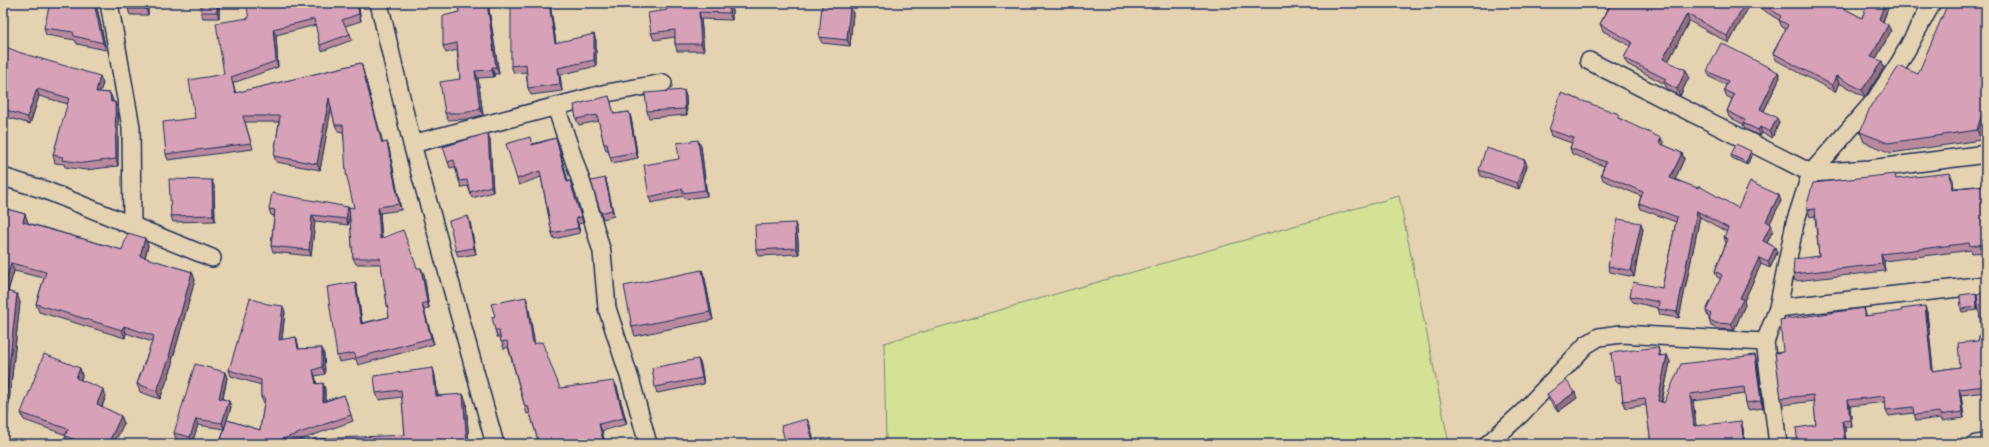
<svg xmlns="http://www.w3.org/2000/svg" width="1989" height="447" font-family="Pangolin,sans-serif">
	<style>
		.green { fill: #d3e295; stroke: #77887a }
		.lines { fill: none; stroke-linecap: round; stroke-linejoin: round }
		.minor-casing { stroke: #1b2f5e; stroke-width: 20 }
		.minor { stroke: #e4d2b0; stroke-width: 17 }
		.wall { fill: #b98a9d; stroke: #1b2f5e }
		.shaded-wall { fill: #967180; stroke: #1b2f5e }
		.building { fill: #d7a1b7; stroke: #1b2f5e }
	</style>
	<rect width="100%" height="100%" fill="#e4d2b0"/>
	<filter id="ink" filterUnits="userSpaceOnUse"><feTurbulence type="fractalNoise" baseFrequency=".025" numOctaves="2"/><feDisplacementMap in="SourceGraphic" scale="8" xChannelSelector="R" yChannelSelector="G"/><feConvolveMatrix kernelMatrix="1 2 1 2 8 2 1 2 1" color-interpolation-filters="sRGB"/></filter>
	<g filter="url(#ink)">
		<path class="green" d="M1399 196 1449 444H886L884 343Z"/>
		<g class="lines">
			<defs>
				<path id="minor" d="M109 3 131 127 132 225
					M379 3 412 144 495 444
					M1589 61 1811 173 1870 169 1986 154
					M556 107 584 190 602 252 607 308 631 382 648 444
					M412 144 607 93 663 83
					M3 177 45 190 212 258
					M1778 308 1986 285
					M1488 444 1522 413 1586 345 1599 337 1621 334 1765 342
					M1778 444 1765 342 1778 308 1795 223 1811 173 1876 99 1900 62 1932 3
					M1976 444 1986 443"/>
			</defs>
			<use href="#minor" class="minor-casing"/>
			<use href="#minor" class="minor"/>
		</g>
		<path class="wall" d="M96 3 106 50 77 44 75 40 46 35 44 28Z
			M148 3V15H130L128 9Z
			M219 3V18H203L201 12Z
			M358 3 361 21 345 26 350 34 352 40 322 51 320 45 316 25 276 35 278 67 233 83 236 93 361 63 363 70 383 143 387 142 389 148 401 210 380 213 382 238 424 274 429 308 424 310 434 344 358 365 356 359 339 362 337 356 355 282 357 288 362 323 389 317 381 264H356L353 258 350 215 348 225 315 221 311 256 273 252 271 246 274 216 271 215 269 209 348 207 349 212 354 208 343 132 338 131 335 125 331 107 320 170 276 162 274 156 279 122H245L253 149 168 160 166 154 195 118 224 74 249 18Z
			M458 3H488L499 74H494V77L478 78 483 115 467 119 448 120 445 113 460 79 457 50 446 53 443 46 459 12Z
			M550 3 556 43 596 40V66L560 75 562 91 531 95 528 88 526 72 514 73 511 66Z
			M732 3V20L701 19 704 51H677L675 44V37L654 40 651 33 667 10Z
			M1611 3H1751L1729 43 1689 21 1668 62 1686 70 1689 77 1680 96 1667 89 1665 84 1627 64 1624 58 1630 46 1603 31 1600 24Z
			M1752 3H1834L1862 18 1868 3H1890L1883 22 1891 31 1876 59 1884 68 1865 97 1839 83 1835 92 1776 60 1773 53 1786 29 1782 27 1779 20Z
			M1986 3V122L1981 140 1891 153 1864 142 1860 132 1918 74Z
			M853 13 850 46 822 43 819 37Z
			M21 53 103 83 100 92 110 93 113 102 118 109V166L86 170 65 167 64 164 55 163 53 155 68 104 39 96 30 124 3 116V60Z
			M1707 71 1778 72 1780 77 1764 111 1779 123 1772 138 1762 133 1760 136 1745 129 1743 124 1729 117 1727 111 1732 99 1726 96 1724 90 1726 85 1710 77Z
			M609 96 614 114 629 112 631 118 638 158 612 163 610 157 608 150H606L604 144 599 121 579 125 576 119Z
			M686 96 687 115 649 118 647 111Z
			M1621 119 1664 144 1663 145 1682 153 1684 159 1675 179 1738 208 1781 201 1770 223 1771 224 1773 230 1767 243 1775 247 1777 253 1770 268 1761 264 1744 301 1745 305 1734 330 1718 329 1711 326 1709 320V318L1708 317 1706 311 1721 279 1717 277 1715 271 1726 243 1724 237 1727 232 1700 217 1679 318 1660 315 1658 308 1633 302 1630 296 1662 288 1676 222 1641 209 1639 203 1641 196 1603 180 1601 174 1604 166 1572 154 1570 148 1572 143 1551 136 1549 130Z
			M556 138 568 182 572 187 583 223 578 224 580 233 554 239 552 233 541 177 519 185 517 179 532 144Z
			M490 139 493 192 472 198 468 186 461 187 455 167 450 168 448 162Z
			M701 146 707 196 685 199 684 196 651 203 649 197 679 159Z
			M1752 154 1747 165 1732 158 1731 155Z
			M1525 160 1527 166 1519 189 1481 176 1479 170Z
			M605 178 607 184 614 216 603 219 601 213Z
			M1897 179 1953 180 1954 188 1986 185V252L1972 253 1971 250 1884 261 1885 271 1795 281 1793 274 1819 256 1815 216 1810 217 1808 210Z
			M214 186 215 221 173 222 171 216Z
			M3 208 25 214 28 223 122 250 145 238 148 246 145 258 192 272 195 280 172 361 173 364 160 399 140 392 137 384 152 342 126 333 125 338 39 312 36 304 44 278 14 271 8 291 20 302 6 430 3 429Z
			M468 216 470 222 476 254 458 257 456 251Z
			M797 229 799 254 758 256 756 250Z
			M1643 229 1634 277 1610 272 1608 266Z
			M702 270 705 279 713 320 635 336 632 327Z
			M1986 292V392L1961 395 1964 418 1942 421 1941 418 1916 421 1914 413 1889 416 1886 410V402L1850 406 1852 427H1845L1846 444H1798L1816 425 1814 401 1783 405 1781 398 1783 352 1864 308 1866 316 1927 312 1933 371 1960 367 1978 341 1981 328Z
			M1977 296 1978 310 1962 312 1961 309Z
			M528 303 534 344 560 388 617 387 627 424 602 431 605 444H539L530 413 527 414 525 407 508 347 504 349 500 337H497L495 330V316Z
			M267 304 285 312 282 340 296 337 298 344 299 349 322 348 324 355 325 374 315 376 317 384 325 389V401L344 395 353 421 297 441H306L307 444H220L224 429 198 425 192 443 176 439 174 433 225 372 227 378 223 399 229 401 231 407 227 420 260 430 264 404 261 397V385L231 376 229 370Z
			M1660 354 1661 356 1667 355 1670 362 1662 402 1664 403 1757 362 1763 408 1748 410 1746 403 1745 394 1693 401 1696 426 1743 428 1745 444H1651L1646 405 1626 408 1623 401 1621 382 1617 383 1614 376Z
			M698 359 701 365 704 384 657 393 655 387Z
			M80 368 82 376 81 380 106 396 102 407 121 416 124 423 114 444H68L65 436 66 435 24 420 21 413Z
			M433 368 435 376 438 396 466 401 469 444H313L405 435 402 397 379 400 376 393Z
			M1547 394 1577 398 1558 412 1549 400Z"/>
		<path class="shaded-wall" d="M94 3H96L106 50 103 43Z
			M146 3H148V15L146 9Z
			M217 3H219V18L217 12Z
			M357 3H358L361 21 359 14Z
			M487 3H488L499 74 496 67Z
			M549 3H550L557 50 555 43Z
			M730 3H732V20L729 13Z
			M1745 3H1751L1729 43 1727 36Z
			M1885 3H1890L1881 26 1879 19Z
			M850 7 853 13 850 46 847 40Z
			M699 12 701 19 704 51 701 44Z
			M1687 14 1689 21 1666 66 1663 59Z
			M1888 25 1891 31 1873 64 1871 57Z
			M273 29 276 35 278 67 276 61Z
			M594 34 596 40V66L594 60Z
			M1882 61 1884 68 1865 97 1862 90Z
			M361 63 363 70 384 149 382 143Z
			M492 67 494 74V77L492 70Z
			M558 68 560 75 562 91 560 84Z
			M1686 70 1689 77 1680 96 1677 89Z
			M475 71 478 78 483 115 480 109Z
			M1778 72 1780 77 1762 115 1760 109Z
			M100 76 103 83 98 99 96 92Z
			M1836 76 1839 83 1835 92 1832 85Z
			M37 89 39 96 30 124 27 117Z
			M684 90 686 96 687 115 685 109Z
			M110 93 113 100 114 109 111 102Z
			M329 98 332 105 320 170 317 164Z
			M1986 100V122L1981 140 1977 130Z
			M115 102 118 109V166L116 159Z
			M629 112 631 118 638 158 636 152Z
			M1777 118 1779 123 1772 138 1770 132Z
			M1760 127 1762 133 1760 136 1758 130Z
			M488 133 490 139 493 192 491 186Z
			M556 138 558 144 570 188 567 182Z
			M1661 138 1664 144 1662 149 1659 143Z
			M698 140 701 146 707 196 705 190Z
			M387 142 389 148 401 210 399 204Z
			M1751 151 1752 154 1747 165 1746 162Z
			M1682 153 1684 159 1673 184 1670 178Z
			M1525 160 1527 166 1519 189 1517 183Z
			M1950 173 1953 180 1954 196 1952 189Z
			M605 178 607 184 614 216 612 210Z
			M212 180 214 186 215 221 213 215Z
			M1779 195 1781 201 1768 227 1766 221Z
			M348 207 350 213 348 225 346 219Z
			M378 207 380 213 382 245 380 239Z
			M1697 211 1700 217 1679 318 1677 312Z
			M25 214 28 222 26 230 23 222Z
			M312 215 315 221 311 256 309 250Z
			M468 216 470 222 476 254 474 248Z
			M576 218 578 224 580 233 578 228Z
			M795 223 797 229 799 254 796 248Z
			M1641 223 1643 229 1634 277 1631 271Z
			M1771 224 1773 230 1765 247 1763 241Z
			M145 238 148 246 143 264 140 256Z
			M1775 247 1777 253 1770 268 1768 262Z
			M1881 254 1884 261 1885 271 1882 264Z
			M1759 258 1761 264 1744 301 1745 305 1734 330 1731 324 1740 298Z
			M11 263 14 271 6 298 3 290Z
			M421 268 424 274 429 308 427 302Z
			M702 270 705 279 713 320 710 312Z
			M192 272 195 280 172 361 173 364 160 399 157 391 169 356Z
			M355 282 357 288 363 330 361 324Z
			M1976 293 1977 296 1978 310 1977 307Z
			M17 294 20 302 6 430 3 422Z
			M526 297 528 303 536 351 533 344Z
			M422 304 424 310 434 344 431 338Z
			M283 306 285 312 281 346 279 340Z
			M1925 306 1927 312 1934 378 1932 371Z
			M1864 308 1866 314 1867 322 1865 316Z
			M124 326 126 333 125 338 122 330Z
			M296 337 298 344 300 355 298 349Z
			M1658 347 1660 354 1661 363 1659 356Z
			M322 348 324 355 325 374 322 367Z
			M1667 355 1670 362 1660 408 1658 401Z
			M1755 355 1757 362 1763 408 1761 401Z
			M698 359 701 365 704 384 702 378Z
			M80 368 82 376 79 385 76 378Z
			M433 368 435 376 439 404 436 396Z
			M313 370 315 376 318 390 316 384Z
			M225 372 227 378 221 404 219 398Z
			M614 381 617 387 627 424 624 418Z
			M323 383 325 389V409L323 402Z
			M103 389 106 396 99 412 97 404Z
			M1959 389 1961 395 1964 418 1962 412Z
			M1575 392 1577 398 1558 412 1556 406Z
			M463 394 466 401 469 444H467Z
			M1690 394 1693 401 1697 433 1694 426Z
			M1848 400 1850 406 1852 427 1850 420Z
			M229 401 231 407 224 429 222 423Z
			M121 416 124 423 114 444H108Z
			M196 419 198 425 192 443 190 437Z
			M807 419 810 425 815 444H814Z
			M1741 421 1743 428 1745 444H1744Z
			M1842 421 1845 427 1846 444H1845Z
			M599 424 602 431 605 444H604Z"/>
		<path class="building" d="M50 3H94L103 43 74 36 73 32 44 28Z
			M128 3H146V9H128Z
			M201 3H217V12H201Z
			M246 3H357L359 14 342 20 350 34 320 45 314 19 273 29 276 61 231 77 235 93 361 63 382 143 387 142 399 204 378 207 380 239 403 230 417 268H421L427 302 422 304 431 338 356 358 354 353 337 356 327 287 355 282 361 324 389 317 380 258H353L349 207 354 208 346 173 343 125H335L329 98 317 164 274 156 280 116H243L251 143 166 154 163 122 195 118 189 80 224 74 216 23 249 18Z
			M458 3H487L496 67H492V70L475 71 480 109 464 113H445L440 82 460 79 457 43 443 46V16L459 12Z
			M511 3H549L555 43 594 34V60L558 68 560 84 528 88 526 64 511 66Z
			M666 3H730L729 13 699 12 701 44H675V30L651 33 648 13 667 10Z
			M1612 3H1745L1727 36 1687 14 1663 59 1686 70 1677 89 1664 82 1666 79 1624 58 1632 42 1600 24Z
			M1761 3H1834L1862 18 1868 3H1885L1879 19 1888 25 1871 57 1882 61 1862 90 1836 76 1832 85 1773 53 1788 25 1779 20 1781 16Z
			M1948 3H1986V100L1977 130 1888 143 1860 132 1871 105 1881 94 1899 66 1918 74Z
			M822 5 850 7 847 40 819 37Z
			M1721 43 1778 72 1760 109 1777 118 1770 132 1760 127 1758 130 1743 123 1745 120 1727 111 1734 95 1724 90 1728 81 1707 71Z
			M6 47 21 53 100 76 96 92 110 93 111 102H115L116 159 84 163 62 160 63 157 53 155 69 98 37 89 27 117 3 109V60Z
			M684 90 685 109 647 111 645 93Z
			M1561 93 1619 114 1618 118 1661 138 1659 143 1682 153 1670 178 1698 188 1699 186 1738 208 1750 182 1779 195 1766 221 1771 224 1763 241 1775 247 1768 262 1759 258 1740 298 1743 299 1731 324 1716 323 1709 320 1711 314 1706 311 1722 275 1715 271 1728 239 1724 237 1728 228 1697 211 1677 312 1658 309 1659 302 1630 296 1633 282 1662 288 1677 217 1639 203 1643 192 1601 174 1606 162 1570 148 1574 138 1549 130Z
			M609 96 614 114 629 112 636 152 610 157 607 144H604L597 115 576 119 574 105Z
			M488 133 491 186 470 192 467 180 459 181 454 160 448 162 443 147Z
			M530 137 532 145 556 138 567 182 570 181 581 217 576 218 578 228 552 233 540 171 517 179 506 144Z
			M698 140 705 190 683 193V189L649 197 644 165 679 159 677 143Z
			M1736 144 1751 151 1746 162 1731 155Z
			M1486 148 1525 160 1517 183 1479 170Z
			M1950 173 1952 189 1986 185V244L1970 246 1969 243 1881 254 1882 264 1793 274 1794 259 1819 256 1815 209 1808 210 1807 204 1813 183 1895 174 1896 179Z
			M605 178 612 210 601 213 591 181Z
			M169 179 212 180 213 215 171 216Z
			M272 193 348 207 346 219 312 215 309 250 271 246 275 210 269 209Z
			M3 208 25 214 23 222 122 250 128 233 145 238 140 256 192 272 169 356H170L157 391 137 384 154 336 124 326 122 330 36 304 46 272 11 263 3 290 17 294 3 422Z
			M468 216 474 248 456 251 449 221Z
			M1618 219 1641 223 1631 271 1608 266Z
			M795 223 796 248 756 250 755 225Z
			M702 270 710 312 632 327 624 286Z
			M1986 292V386L1959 389 1962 412 1940 415V412L1914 415 1913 407 1886 410 1885 396 1848 400 1850 420 1842 421 1845 444H1825V443L1798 444 1796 428 1816 425 1813 395 1781 398 1775 353 1783 352 1780 320 1864 308 1865 316 1902 311 1901 309 1925 306 1932 371 1960 367 1958 343 1978 341 1981 328 1977 294Z
			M1976 293 1977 307 1961 309 1960 295Z
			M526 297 533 344 542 342 560 388 614 381 624 418 599 424 604 444H539L528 406 525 407 507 341 501 342 499 330H495L492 317 495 316 491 304Z
			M250 298 267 304 283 306 279 340 296 337 298 349 322 348V367L313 370 316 384 323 383V402L344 395 351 415 274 442 306 441V444H220L227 420 260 430 265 397H261V380L229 370Z
			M1658 347 1659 356 1667 355 1658 401 1664 403 1681 364 1755 355 1761 401 1746 403 1744 387 1690 394 1694 426 1741 421 1744 444H1651L1645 398 1623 401 1620 375 1614 376 1611 353Z
			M44 354 80 368 76 378 103 389 97 404 121 416 108 444H91L82 440 81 442 65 436 68 429 21 413Z
			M698 359 702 378 655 387 652 368Z
			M195 364 225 372 219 398 229 401 222 423 196 419 190 437 174 433Z
			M433 368 436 396 463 394 467 444H313V439L405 435 401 390 376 393 374 376Z
			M1566 380 1575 392 1556 406 1547 394Z
			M807 419 814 444H786L781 426Z
			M1962 440V444H1935Z"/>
	</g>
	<rect width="1989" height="447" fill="none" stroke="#e4d2b0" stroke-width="16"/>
	<rect x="8" y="8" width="1973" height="431" fill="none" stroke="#1b2f5e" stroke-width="1.5" filter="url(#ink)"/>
</svg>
